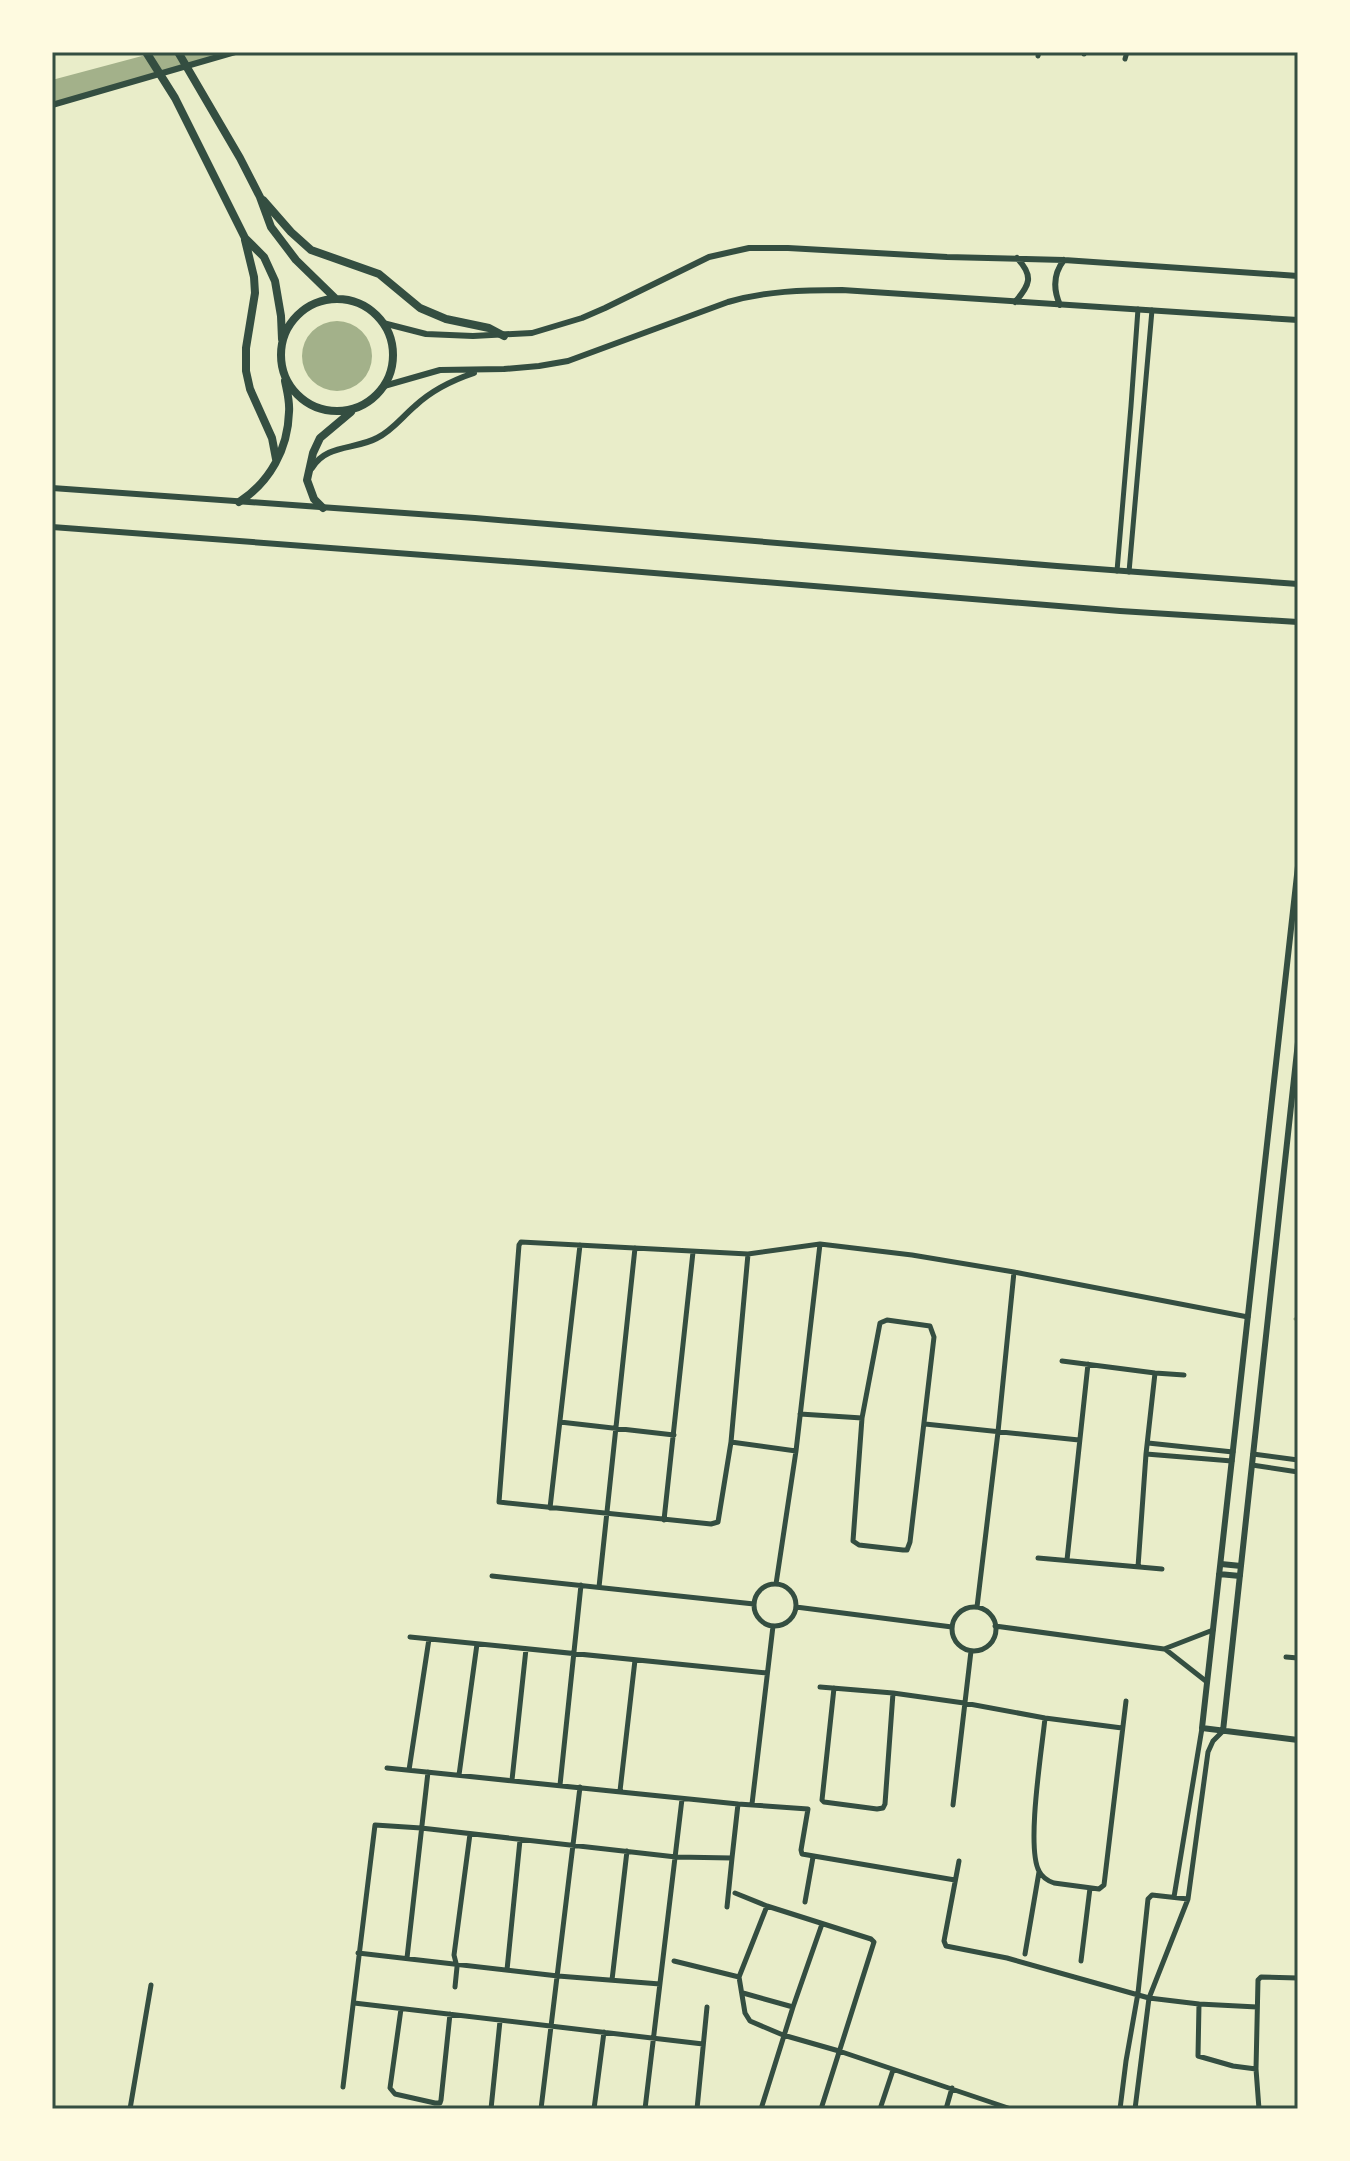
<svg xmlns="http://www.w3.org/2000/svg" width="1350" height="2161" font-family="Figtree,sans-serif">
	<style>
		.water { fill: #a3b18a }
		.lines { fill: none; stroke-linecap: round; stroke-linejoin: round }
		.stream { stroke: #a3b18a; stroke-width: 3 }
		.minor { stroke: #344e41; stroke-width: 5 }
		.tertiary { stroke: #344e41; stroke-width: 6 }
		.trunk { stroke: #344e41; stroke-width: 8 }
		.neatline { fill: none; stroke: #344e41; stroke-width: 3 }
	</style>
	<rect width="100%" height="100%" fill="#e9edc9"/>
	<path class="water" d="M157 52H234L52 104V80Z
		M302 356a35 35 0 1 1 70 0a35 35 0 1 1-70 0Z"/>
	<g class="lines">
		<path class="stream" d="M1295 1319 1298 1318"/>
		<path class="minor" d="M1084 54V52
			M1038 56 1039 52
			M1125 59 1127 52
			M1117 571 1131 406 1138 309
			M1129 572 1152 310
			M748 1254 731 1442 718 1522 711 1524 499 1502 519 1245 521 1242 748 1254 820 1244 912 1255 1014 1272 1248 1317
			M887 1320 930 1326 934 1337 910 1542 907 1550H903L859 1545 853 1541 862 1418 880 1323Z
			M1062 1361 1155 1373 1184 1375
			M800 1414 862 1418
			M560 1422 674 1435
			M925 1424 1079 1440
			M731 1442 796 1451
			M1148 1443 1233 1452
			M1146 1454 1232 1461
			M1253 1454 1298 1460
			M1252 1465 1298 1472
			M550 1508 580 1245
			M664 1520 693 1252
			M1038 1558 1162 1569
			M1067 1560 1088 1364
			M1138 1567 1146 1454 1155 1373
			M492 1576 754 1604
			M776 1584 796 1451 820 1244
			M754 1605a21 21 0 1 1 42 0a21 21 0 1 1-42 0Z
			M599 1587 635 1248
			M796 1607 952 1627
			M977 1607 998 1432 1014 1272
			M952 1629a22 22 0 1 1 44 0a22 22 0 1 1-44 0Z
			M995 1626 1164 1649 1213 1630
			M410 1637 767 1673
			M1165 1649 1207 1682
			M1286 1657 1298 1658
			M820 1687 893 1693 964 1703 1045 1718 1122 1728
			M834 1688 822 1800 824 1802 877 1809 883 1808 885 1804 893 1693
			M1045 1718C1042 1749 1026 1847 1039 1871 1042 1877 1048 1881 1054 1883L1099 1889 1104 1885 1126 1701
			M387 1768 738 1804 808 1809 801 1850 802 1854 955 1880
			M409 1770 429 1639
			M459 1775 477 1644
			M512 1780 526 1649
			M560 1785 581 1585
			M620 1791 635 1660
			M752 1804 773 1626
			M953 1805 971 1651
			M959 1861 944 1941 946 1946 1007 1958 1149 1998 1199 2004 1198 2056 1233 2066 1256 2069
			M735 1893 767 1906 871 1939 874 1942 821 2109
			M1174 1897 1202 1728
			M805 1902 813 1857
			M767 1906 739 1977 745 2013 750 2021 783 2035 839 2051 1011 2109
			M727 1907 732 1858
			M358 1953 558 1976 660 1984
			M1025 1954 1039 1872
			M407 1958 428 1772
			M674 1961 739 1977
			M1081 1961 1090 1888
			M507 1970 520 1840
			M612 1980 627 1851
			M455 1987 457 1967 454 1955 470 1834
			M743 1993 793 2007
			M354 2003 703 2044
			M1199 2004 1257 2007
			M401 2009 390 2088 395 2094 435 2103H440L441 2100 450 2014
			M343 2087 375 1825 421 1828 676 1857 732 1858 738 1804
			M130 2109 151 1985
			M491 2109 500 2021
			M541 2109 580 1787
			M594 2109 604 2032
			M645 2109 682 1799
			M697 2109 707 2007
			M761 2109 793 2007 822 1924
			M880 2109 893 2070
			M946 2109 952 2088
			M1120 2109 1126 2061 1138 1993 1148 1899 1152 1895 1188 1899
			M1135 2109 1149 1998 1188 1899 1208 1752 1213 1741 1223 1731
			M1259 2109 1256 2069 1258 1980 1261 1977 1298 1978"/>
		<path class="tertiary" d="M52 105 235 52
			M1015 302C1030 285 1034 276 1017 258
			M1060 305C1053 289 1053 274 1064 260
			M383 323 426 334 473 336 532 333 582 318 605 308 709 257 749 248H788L947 257 1064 260 1298 276
			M384 386 440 370 504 369 539 366 568 361 728 302C766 291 803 290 842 290L1298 320
			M312 468C326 444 355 450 377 438 392 431 402 417 415 406 431 391 453 380 474 373
			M52 488 475 518 1057 566 1298 584
			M52 527 544 564 1120 611 1298 622
			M1298 866 1202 1728 1298 1740
			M1221 1564 1241 1566
			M1219 1574 1240 1576
			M1223 1731 1298 1042"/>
		<path class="trunk" d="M146 52 175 98 245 238 264 257 275 281 281 316 282 339
			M178 52 240 158 260 197 271 227 296 260 336 299
			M263 200 291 232 311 250 379 274 420 308 446 319 489 328 504 336
			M245 240 254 277 255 293 246 348V371L250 389 272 438 276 459
			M281 355a56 56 0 1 1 112 0a56 56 0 1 1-112 0Z
			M239 502C270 482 288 449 289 412 290 402 287 391 285 381
			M323 508 314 499 307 480 313 453 320 438 351 412"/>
	</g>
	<rect width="1350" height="2161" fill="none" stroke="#fefae0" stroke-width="108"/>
	<rect x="54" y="54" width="1242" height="2053" class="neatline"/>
</svg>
